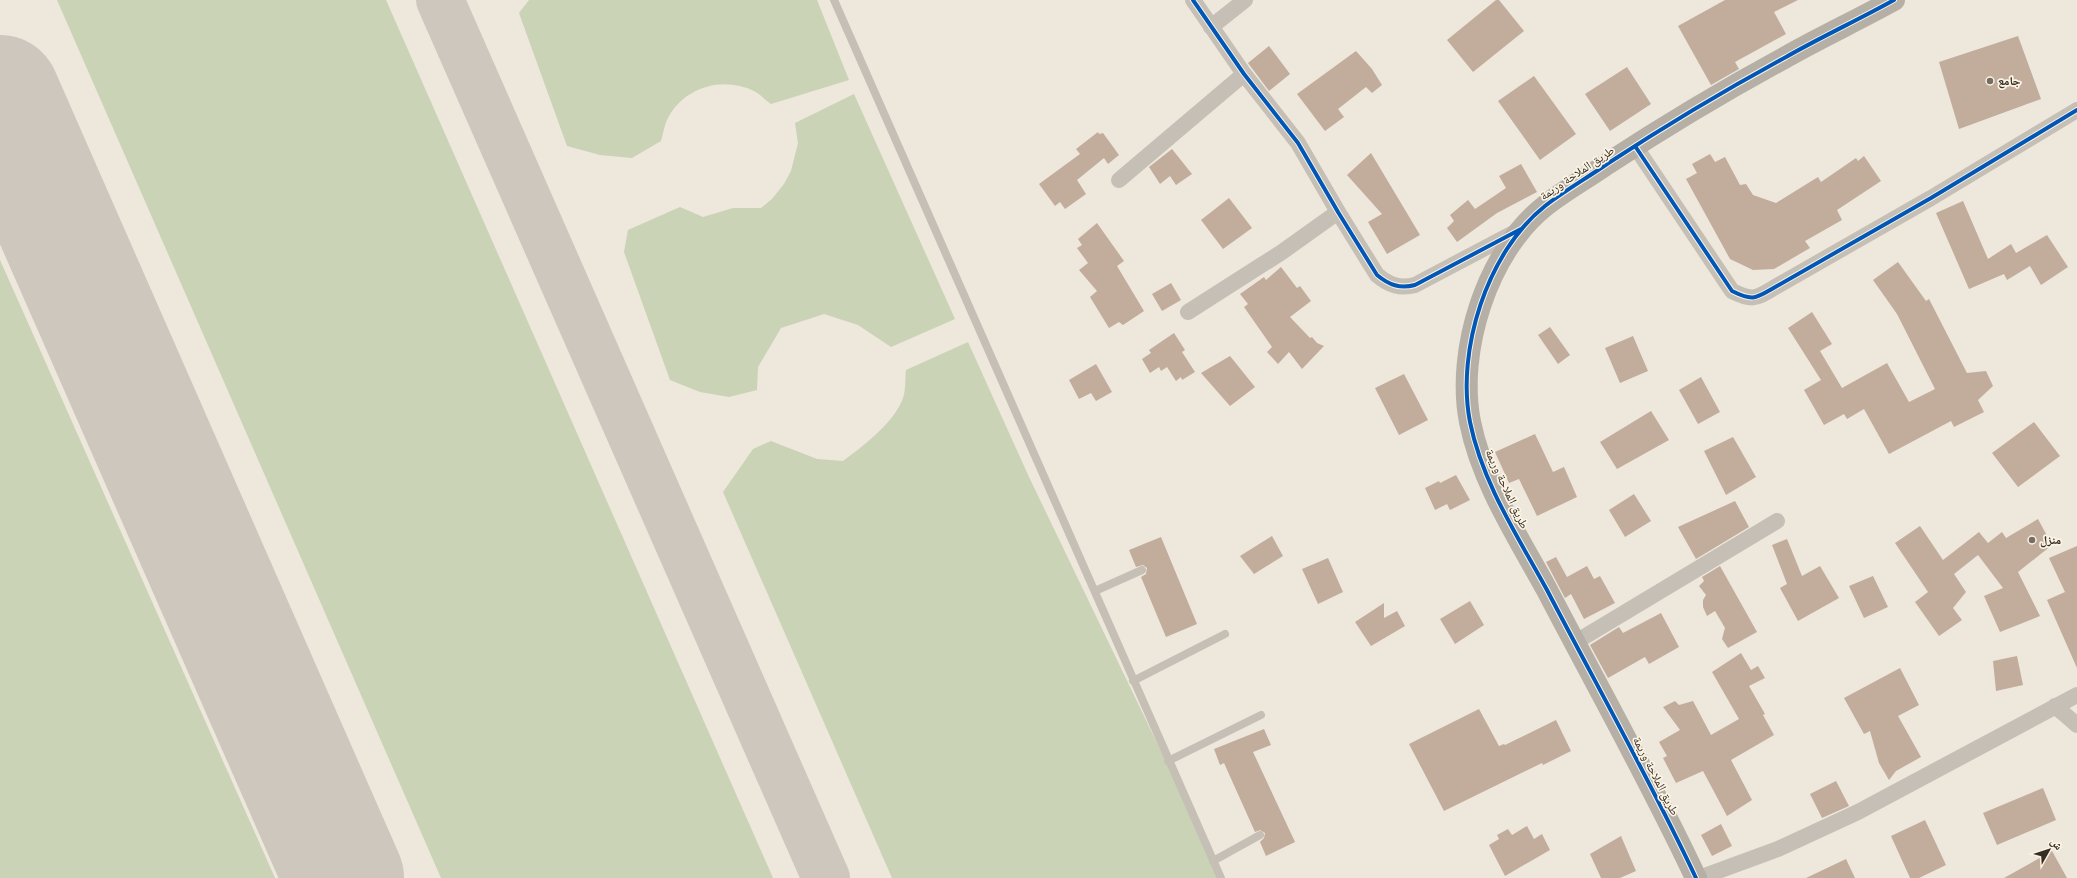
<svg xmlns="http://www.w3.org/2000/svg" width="2077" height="878" font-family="Raleway,'Noto Naskh Arabic',sans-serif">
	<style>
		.green { fill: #cad3b5 }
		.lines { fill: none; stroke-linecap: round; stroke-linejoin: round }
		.taxiway { stroke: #cdc7be; stroke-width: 48 }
		.runway { stroke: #cdc7be; stroke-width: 120 }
		.building { fill: #c2ad9c }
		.lane { stroke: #c5bfb6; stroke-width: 8 }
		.street { stroke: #c5bfb6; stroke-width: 16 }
		.secondary { stroke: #b6afa6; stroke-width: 22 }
		.cycleway-casing { stroke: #fbf3e3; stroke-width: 6 }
		.cycleway { stroke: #0057b8; stroke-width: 4 }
		.poi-dot { fill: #766e65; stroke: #fbf3e3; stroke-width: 1.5 }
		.labels { text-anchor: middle; stroke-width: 3.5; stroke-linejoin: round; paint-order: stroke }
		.poi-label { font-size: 12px; font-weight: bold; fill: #362d25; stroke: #fbf3e3; text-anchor: start }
		.street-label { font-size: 12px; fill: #362d25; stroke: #fbf3e3 }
	</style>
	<rect width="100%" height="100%" fill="#ede7dc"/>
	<path class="green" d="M57 0H386L773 878H441Z
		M529 0H817L849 80 771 104C765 100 760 94 754 91 722 75 682 88 667 120 664 126 663 135 661 141L632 158 600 155 567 146 519 13Z
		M854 94 955 319 891 347 858 325 824 314 781 328 758 367 757 390 729 397 700 392 670 380 624 252 628 230 680 207 703 217 733 208H761L772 199 784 184 791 171 798 143 795 123Z
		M0 260 275 878H0Z
		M968 342 1029 477 1222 878H892L723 492 753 449 771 441 817 459 843 461C862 447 895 422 903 398 906 390 905 378 906 370Z"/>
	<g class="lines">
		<path class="taxiway" d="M440 0 826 878"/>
		<path class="runway" d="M0 95 344 878"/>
	</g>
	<path class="building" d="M1496 0H1499L1524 31 1473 72 1447 40Z
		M1725 0H1798L1774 12 1786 34 1735 62 1739 69 1711 85 1678 26Z
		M2018 36 2041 99 1959 129 1939 62Z
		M1269 46 1290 74 1269 91 1248 63Z
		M1356 51 1372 69 1382 85 1372 93 1366 87 1338 109 1344 117 1325 131 1297 94Z
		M1627 67 1651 104 1610 131 1585 94Z
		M1534 76 1576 134 1540 160 1498 101Z
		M1098 132 1099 134 1103 133 1119 155 1108 164 1104 158 1077 180 1086 194 1065 209 1060 202 1055 206 1039 184 1080 154 1076 149Z
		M1172 149 1192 174 1176 185 1170 176 1160 184 1149 167Z
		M1371 153 1420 235 1387 254 1368 222 1382 214 1347 175Z
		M1710 154 1715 162 1725 157 1740 185 1746 184 1753 195 1776 203 1818 177 1821 182 1856 158 1858 161 1864 156 1881 181 1837 210 1842 220 1805 241 1810 248 1774 269 1753 270 1730 259 1686 179 1697 173 1692 164Z
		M1521 164 1537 192 1497 213 1457 242 1447 228 1454 221 1450 215 1468 200 1475 209 1506 188 1499 176Z
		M1229 198 1252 228 1223 249 1201 220Z
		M1963 201 1988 259 2011 244 2016 253 2047 235 2068 267 2041 285 2030 266 2007 280 2004 274 1969 289 1936 213Z
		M1097 223 1124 261 1117 266 1144 311 1123 325 1119 322 1109 328 1090 297 1097 291 1079 270 1088 263 1077 248 1082 245 1078 239Z
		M1898 262 1926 301 1929 299 1967 373 1986 371 1993 386 1978 400 1984 412 1954 427 1951 421 1889 454 1864 409 1847 419 1844 414 1824 425 1804 390 1821 380 1788 328 1812 312 1832 344 1820 351 1842 388 1887 363 1909 402 1935 389 1897 314 1873 280Z
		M1281 267 1297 288 1300 286 1311 301 1290 317 1310 338 1312 337 1317 343 1324 346 1302 369 1289 352 1278 364 1267 352 1272 347 1244 307 1248 304 1240 294 1264 277 1266 280Z
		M1171 283 1181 300 1162 311 1152 294Z
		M1550 327 1570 355 1558 364 1538 335Z
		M1174 333 1185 350 1182 352 1195 372 1182 380 1181 377 1176 381 1167 367 1161 371 1159 367 1150 373 1142 359 1151 353 1149 350Z
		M1633 336 1648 371 1620 383 1605 348Z
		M1230 356 1255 387 1230 406 1201 373Z
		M1096 364 1112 392 1096 401 1091 393 1079 399 1069 380Z
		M1404 374 1428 420 1399 435 1375 388Z
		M1701 377 1720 412 1698 424 1679 390Z
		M1651 411 1669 440 1617 469 1600 442Z
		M2034 422 2060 456 2018 487 1992 453Z
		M1535 434 1553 472 1564 467 1577 497 1537 516 1519 479 1509 483 1495 452Z
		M1733 437 1756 477 1726 495 1704 451Z
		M1456 475 1470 500 1450 510 1447 504 1435 510 1425 488 1439 481 1440 483Z
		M1634 494 1651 521 1625 537 1609 510Z
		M1735 501 1749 527 1696 559 1678 527Z
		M2038 519 2052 545 2018 572 2040 616 2000 632 1984 596 2003 588 1978 555 1954 574 1966 592 1953 608 1962 620 1939 636 1915 602 1928 592 1895 543 1920 526 1943 560 1979 532 1988 543 2002 532 2006 538Z
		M1272 536 1283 556 1254 574 1240 556Z
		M1161 537 1197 624 1166 637 1141 577 1146 574 1147 568 1143 565 1136 567 1129 550Z
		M1787 539 1802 576 1820 566 1839 598 1798 621 1780 588 1787 584 1772 545Z
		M2077 546V668L2047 600 2065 592 2049 558Z
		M1556 557 1567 577 1587 566 1594 579 1600 576 1615 603 1584 619 1571 594 1565 598 1546 562Z
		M1328 558 1343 592 1318 604 1302 569Z
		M1720 566 1757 632 1728 648 1722 639 1725 628 1715 611 1707 616 1703 607V600L1706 595 1699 586 1704 581 1702 577Z
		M1873 576 1888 607 1864 618 1849 586Z
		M1470 601 1484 625 1455 644 1440 619Z
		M1384 603V618L1397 611 1405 626 1371 646 1355 622Z
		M1661 613 1679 647 1649 664 1645 657 1608 678 1590 645 1619 627 1623 633Z
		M1741 653 1751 670 1758 666 1765 678 1749 686 1765 714 1763 715 1774 735 1731 760 1752 800 1727 816 1703 771 1676 783 1663 758 1667 756 1659 742 1680 730 1663 707 1675 701 1679 705 1693 701 1711 735 1739 719 1712 672Z
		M2017 656 2023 685 1996 691 1993 661Z
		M1900 668 1919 705 1898 716 1921 757 1896 771 1889 780 1879 763 1870 731 1864 734 1844 698Z
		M1479 709 1499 746 1504 744 1505 745 1556 720 1571 751 1543 765 1542 763 1444 811 1409 744Z
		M1264 729 1271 745 1253 752 1295 842 1266 856 1260 842 1264 838 1265 833 1260 830 1255 832 1224 763 1220 765 1214 749Z
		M1836 781 1849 806 1822 818 1810 794Z
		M2043 788 2056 820 1997 845 1983 813Z
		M1925 820 1946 865 1919 878H1910L1891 836Z
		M1721 824 1732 846 1712 856 1701 835Z
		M1527 826 1534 839 1542 834 1550 850 1505 876 1489 845 1499 839 1497 835 1508 829 1512 835Z
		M1621 836 1636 871 1620 878H1601L1590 854Z
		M2052 851 2067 878H2004Z
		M1846 859 1855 878H1806Z"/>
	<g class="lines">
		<path class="lane" d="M834 0 1221 878
			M1095 591 1142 570
			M1133 681 1225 634
			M1168 761 1261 715
			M1213 861 1260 835"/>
		<path class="street" d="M1193 0 1244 74 1298 143 1338 212 1377 275C1389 285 1400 289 1415 285L1519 230
			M1211 27 1245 0
			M1635 146 1732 291C1754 302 1756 298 1777 286L1931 198 2077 110
			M1119 180 1244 74
			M1188 312 1282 252 1338 212
			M1574 643 1777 521
			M2055 706 2077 725
			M1699 878 1778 849 1858 812 2077 695"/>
		<path class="secondary" d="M1696 878C1650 780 1597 686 1547 590 1518 537 1482 482 1470 422 1456 351 1487 252 1545 206 1564 191 1587 178 1607 164 1665 126 1725 90 1786 57 1821 37 1858 20 1894 0"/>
		<defs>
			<path id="cycleway" d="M1193 0 1244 74 1298 143 1338 212 1377 275C1389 285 1400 289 1415 285L1521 229
				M1635 146 1732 291C1754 302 1756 298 1777 286L1931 198 2077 110
				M1696 878C1650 780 1597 686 1547 590 1518 537 1482 482 1470 422 1456 351 1487 252 1545 206 1564 191 1587 178 1607 164 1665 126 1725 90 1786 57 1821 37 1858 20 1894 0"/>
		</defs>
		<use href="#cycleway" class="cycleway-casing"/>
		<use href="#cycleway" class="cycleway"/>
	</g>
	<g class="poi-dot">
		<circle cx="1990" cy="81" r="4"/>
		<circle cx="2032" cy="540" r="4"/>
	</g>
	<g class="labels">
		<g class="poi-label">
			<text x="1998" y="85">جامع</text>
			<text x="2040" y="544">منزل</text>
		</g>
		<g class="street-label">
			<text transform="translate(1577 173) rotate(-34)" y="4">طريق الملاحة وريمة</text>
			<text transform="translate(1507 489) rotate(65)" y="4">طريق الملاحة وريمة</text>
			<text transform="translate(1656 776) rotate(63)" y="4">طريق الملاحة وريمة</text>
		</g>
	</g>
	<g transform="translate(2049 850) rotate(51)" stroke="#fbf3e3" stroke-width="3" paint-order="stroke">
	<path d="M0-3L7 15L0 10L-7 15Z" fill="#362d25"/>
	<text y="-6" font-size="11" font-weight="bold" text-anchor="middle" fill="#362d25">ش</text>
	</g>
</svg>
